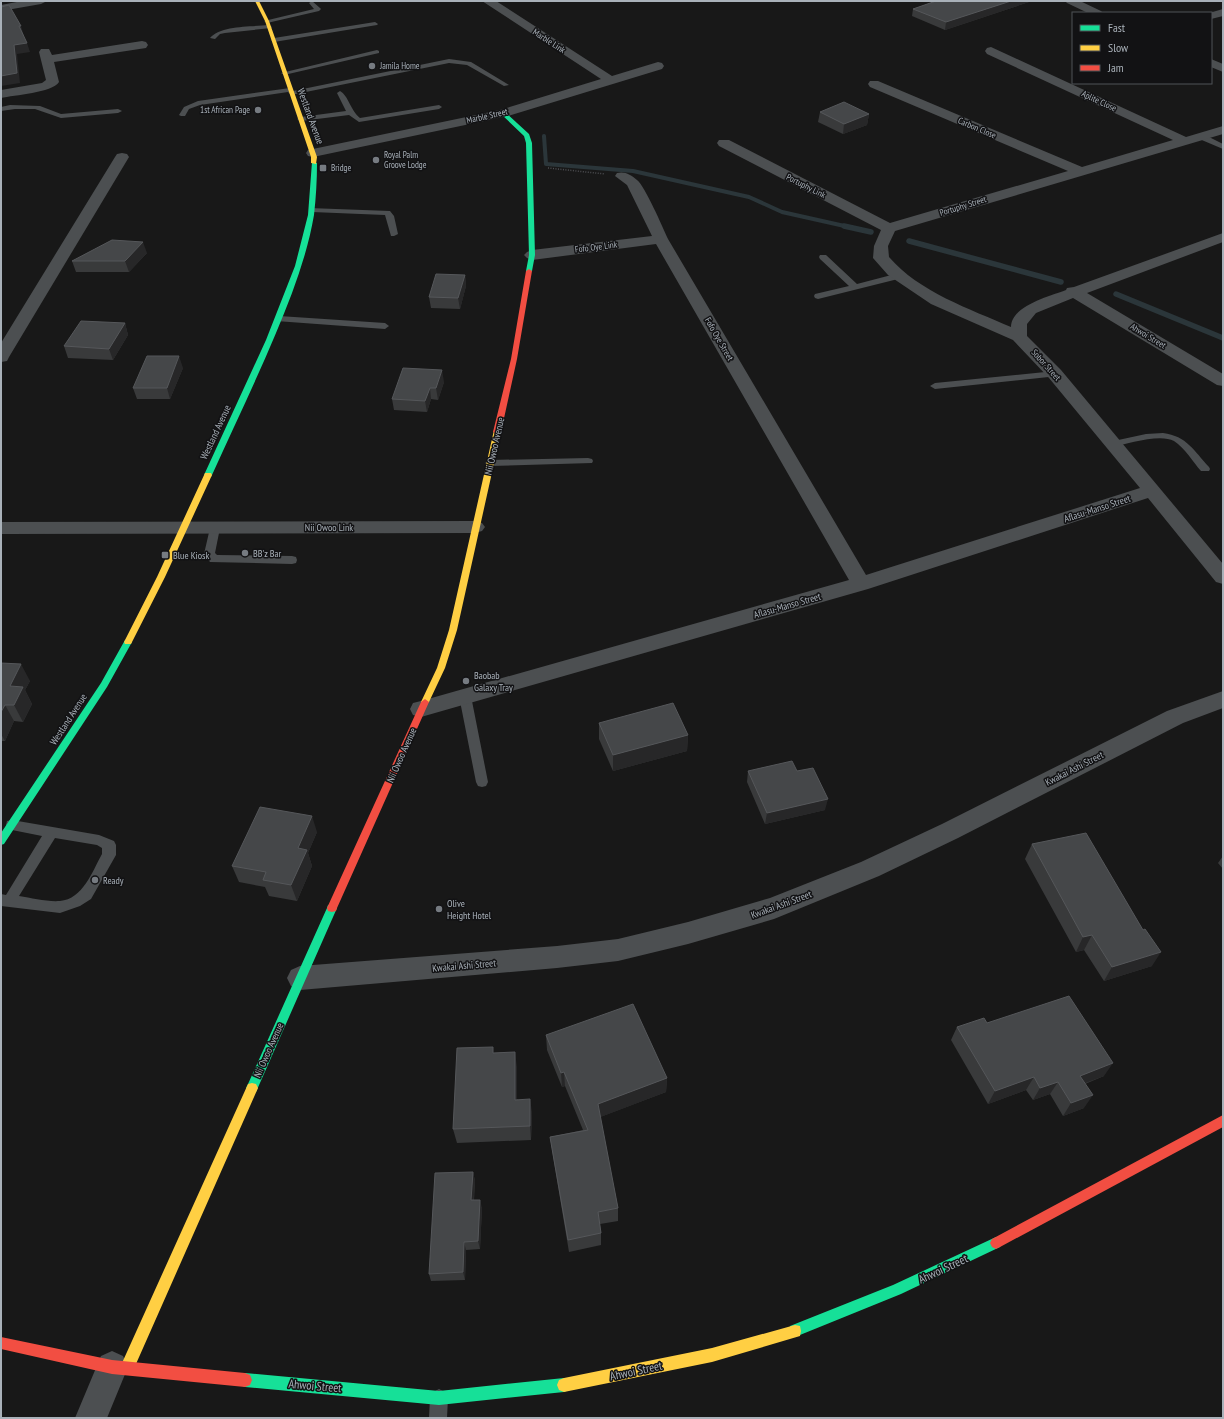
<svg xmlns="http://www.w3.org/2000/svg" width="1224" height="1419" font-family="'PT Sans Narrow',sans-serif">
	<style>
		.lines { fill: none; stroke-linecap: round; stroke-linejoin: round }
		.stream-far1 { stroke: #2b363a; stroke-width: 4 }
		.stream { stroke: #2b363a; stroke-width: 5.5 }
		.path { stroke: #4e4f53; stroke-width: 1.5; stroke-dasharray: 1 1.5; stroke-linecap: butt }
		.lane { fill: #4c4f51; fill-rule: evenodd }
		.street { fill: #4c4f51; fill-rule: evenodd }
		.fast { fill: #16e098; fill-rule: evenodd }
		.slow { fill: #ffcf43; fill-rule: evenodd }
		.jam { fill: #f24e42; fill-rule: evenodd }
		.wall { fill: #393a3b }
		.shaded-wall { fill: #272728 }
		.building { fill: #454749; stroke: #55575a }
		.poi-dot { fill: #767b81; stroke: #121214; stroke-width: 1.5 }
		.labels { text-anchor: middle; stroke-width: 3; stroke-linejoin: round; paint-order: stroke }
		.far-street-label { font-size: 9px; fill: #a9b1b9; stroke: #121214 }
		.far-poi-label { font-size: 9px; fill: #a9b1b9; stroke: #121214; text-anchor: start }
		.street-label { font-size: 10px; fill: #a9b1b9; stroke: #121214 }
		.poi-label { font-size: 10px; fill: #a9b1b9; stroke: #121214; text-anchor: start }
		.near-street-label { font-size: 12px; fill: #a9b1b9; stroke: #121214 }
	</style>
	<rect width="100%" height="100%" fill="#181818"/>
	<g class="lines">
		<path class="stream-far1" d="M544 136 546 164 633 171 749 197 782 212 849 227"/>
		<path class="stream" d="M844 226 871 232
			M909 241 1061 282
			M1116 294 1223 338"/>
		<path class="path" d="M548 168 605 174"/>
		<path class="lane" d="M312 1 320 8 321 9 319 11 267 23 264 21 314 9 309 3Z
			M375 22 378 24 377 25 274 42 271 40 274 38Z
			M269 25 272 27 271 28 225 33 220 34 215 39 210 38C221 25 252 27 269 25Z
			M377 50 379 51V53L284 75 281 73Z
			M449 59 471 62 509 85 504 86 467 65 449 63 291 95 288 92 200 105 189 109 185 116H181L179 115 184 107 198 101 290 88 293 91Z
			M340 91C348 95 351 111 360 118L439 105 442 107 439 109 359 122 349 115 301 121 297 119 301 117 346 111 337 93Z
			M10 105 40 106 61 114 118 109 122 111 118 113 61 118 35 109H15L1 111V107Z
			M1197 134H1203L1223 144V149L1197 138Z
			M309 208 390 211 394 216 398 234 394 236H391L385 215 312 212H309Z
			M820 255H826L857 284 899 273 903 276 902 278 818 299 815 298 814 296 815 294 849 286 820 259 819 257Z
			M279 316 385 323 389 326 385 329 276 321 275 319Z
			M1055 371 1060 374 1058 376 935 389 930 386 935 383Z
			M1163 433C1187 436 1194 451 1209 467L1210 469 1209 471H1201C1193 462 1185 448 1174 441 1160 433 1127 444 1112 447L1107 444 1109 442 1146 434Z
			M588 458 592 459 593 461 592 463 490 466 485 463 490 460Z
			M215 525 220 528 215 553 217 555 292 556 296 557 297 560 296 563 292 564 210 562 204 554 210 528Z
			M465 692 469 693 471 696 488 782 486 786 482 787 478 786 476 782 459 696 461 693Z
			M12 820 99 835 114 841 116 845V855L91 899 80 906 60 913 1 906V894L6 895 42 836 7 829 6 825 7 821ZM55 838 97 845 102 848V854C92 872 83 899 60 901 47 902 32 898 19 896Z
			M439 1389 445 1392 448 1398 447 1418H429L430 1398 433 1392Z"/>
		<path class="street" d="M22 1H47L41 4 1 11V5Z
			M482 1H496L612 76 658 62 662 63 664 66 662 69 508 116 313 157 308 156 306 153 308 150 500 110 601 79Z
			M1065 1H1080L1101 11 1103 13H1088L1067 3Z
			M1223 9V16L1211 19V13H1209Z
			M142 41 146 42 148 45 146 48 54 62 59 82C52 93 14 95 1 98V90L42 83 46 80 39 52 41 49H49L52 55Z
			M991 47 1186 137 1223 126V134L895 231 888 246 889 257C919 292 970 309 1011 327 1011 306 1050 296 1066 290L1067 288 1074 287 1223 233V242L1087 293 1223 374V386L1217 385 1073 298 1036 313 1027 324V336L1061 370 1223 564V584L1216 582 1148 498 868 589 421 717 413 715 410 709 413 703 421 701 849 580 656 244 532 260 527 258 524 255 527 252 532 250 652 236 627 185 615 176 617 173C625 171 631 175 637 180 645 186 663 228 668 239L866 575 1140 488 1049 378 1013 340 931 304 888 275 873 258 874 246 881 230 719 146 717 143 719 140H729L890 223 1068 171 870 87 868 84 870 81H878L1082 167 1173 140 987 54 985 51 987 48Z
			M1211 59 1223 64V72L1211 67Z
			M122 153 127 154 129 157 9 357 7 361 1 362V343L115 157 117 154Z
			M475 521 482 523 485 527 482 531 475 533 1 534V522Z
			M1223 691V708L1183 723 958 838 879 876 774 919 688 944 618 961 557 968 300 990 291 986 287 978 291 970 300 966 557 946 618 939 688 922 770 898 861 862 942 824 1167 711Z
			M112 1351 123 1356 128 1367 107 1418H75L101 1356Z"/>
		<path class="fast" d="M501 112H505L529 134 532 143 535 255 532 271 529 273 526 271 529 255 526 143 524 136 501 114Z
			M312 162 317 163C317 180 316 197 314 215 307 256 292 295 276 333 256 381 233 428 212 475L211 477H205L204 475 266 340 295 266 308 215Z
			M128 639 132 642 107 687 4 844 1 845V833L101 683 125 640Z
			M332 904 336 905 337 908 256 1092 252 1093 248 1092 246 1088 248 1084 327 908 328 905Z
			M996 1237 1000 1239 1002 1243 1000 1247 901 1294 795 1337 790 1336 789 1331 790 1326 893 1285Z
			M245 1373 439 1391 564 1378 569 1380 571 1385 569 1390 564 1392 439 1405 245 1387 240 1385 238 1380 240 1375Z"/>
		<path class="slow" d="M255 1H259L269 21 317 157 316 164 311 163V157L265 21Z
			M494 430H500L501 432 457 630 445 668 429 702 425 705 421 702 437 668 449 630Z
			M205 473H211L212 475 165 577 131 644H125L124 642 157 577Z
			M252 1083 256 1084 258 1088 132 1373 127 1375 122 1373 120 1368 122 1363 248 1084Z
			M795 1325 800 1326 801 1331 800 1336 712 1362 564 1392 559 1390 557 1385 559 1380 564 1378 712 1348Z"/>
		<path class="jam" d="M529 269 532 271 517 359 501 432 497 434 493 432 511 359 526 271Z
			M425 699 429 702 337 908 336 911 332 912 328 911 327 908 421 702Z
			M1223 1115V1127L1000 1247 996 1249 992 1247 990 1243 992 1239Z
			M1 1337 112 1360 245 1373 250 1375 252 1380 250 1385 245 1387 112 1374 1 1349Z"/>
	</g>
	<path class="wall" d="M1032 1 945 30 912 16 913 9Z
		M820 112 869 114 867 125 843 134 818 122Z
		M147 253 129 272H76L72 261Z
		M465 275 466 286 460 309 431 308 429 297Z
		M125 323 128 335 113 360 68 358 64 346Z
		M183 368 170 399H137L133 388Z
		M444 382 438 400 431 399 427 412 394 410 392 399Z
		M1 663 30 681 25 690 32 704 23 722 14 721 5 741H1Z
		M599 723 688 735 687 751 613 771 599 739Z
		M748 771H797L825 810 765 824 747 782Z
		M317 832 308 853 312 866 297 901 269 896 265 887 239 882 232 866Z
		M1032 844 1152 966 1104 981 1084 950 1076 952 1025 859Z
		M1223 856V869L1218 863Z
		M987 1023 1104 1076 1085 1084 1084 1108 1063 1116 1050 1094 1033 1100 1026 1090 988 1104 951 1040 957 1027Z
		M546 1035 667 1078 666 1092 600 1117 618 1208V1221L600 1224 601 1233V1245L569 1252 552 1150 550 1137 583 1130 565 1086 562 1087 547 1050Z
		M494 1053 517 1067V1099L532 1112 531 1140 457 1143 453 1129Z
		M473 1172 475 1181 474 1200 482 1208 480 1249 466 1250 465 1280 431 1281 429 1274Z"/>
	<path class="shaded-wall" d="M1011 1H1032L945 30 946 22Z
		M19 26H21L24 36H22Z
		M27 43 30 52 17 54 20 83 1 86V76L14 45Z
		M869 114 867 125 843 134 844 124Z
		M143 242 147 253 129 272 125 261Z
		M465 275 466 286 460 309 458 298Z
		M125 323 128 335 113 360 109 349Z
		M179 356 183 368 170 399 167 388Z
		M442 370 444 382 438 400 436 388Z
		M430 388 431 399 427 412 425 401Z
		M21 664 30 681 25 690 32 704 23 722 14 705 10 686Z
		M5 705 14 721 5 741 1 734V712Z
		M688 735 687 751 613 771V755Z
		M828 799 825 810 765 824 767 813Z
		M312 816 317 832 308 853 312 866 297 901 291 885 298 848Z
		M1092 935 1084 950 1076 952 1083 937Z
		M1161 952 1152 966 1104 981 1112 967Z
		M515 1052 517 1067V1113L515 1100Z
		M1113 1063 1104 1076 1072 1088 1080 1076Z
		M564 1072 565 1086 562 1087 561 1073Z
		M1034 1077 1026 1090 988 1104 995 1091Z
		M667 1078 666 1092 598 1118V1104Z
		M1058 1082 1050 1094 1033 1100 1040 1088Z
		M1093 1095 1084 1108 1063 1116 1071 1103Z
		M530 1099 532 1112 531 1140 530 1126Z
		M473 1172 475 1181 473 1208 471 1200Z
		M480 1200 482 1208 480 1249 478 1241Z
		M464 1242 466 1250 465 1280 463 1272Z"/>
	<path class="building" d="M936 1H1011L946 22 913 9Z
		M9 5 21 26H19L27 43 14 45 17 73 1 76V7Z
		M844 102 869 114 844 124 820 112Z
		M112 240 143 242 125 261H72Z
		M436 274 465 275 458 298 429 297Z
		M81 321 125 323 109 349 64 346Z
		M147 356H179L167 388H133Z
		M403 368 442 370 436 388H430L425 401 392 399Z
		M1 663 21 664 10 686 23 687 14 705H5L1 712Z
		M673 703 688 735 613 755 599 723Z
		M792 761 797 771 813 768 828 799 767 813 748 771Z
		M260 807 312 816 298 848 307 850 291 885 263 880 266 872 232 866Z
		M1086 833 1143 930 1145 929 1161 952 1112 967 1092 935 1083 937 1032 844Z
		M1069 996 1113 1063 1080 1076 1093 1095 1071 1103 1058 1082 1040 1088 1034 1077 995 1091 957 1027 984 1018 987 1023Z
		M633 1004 667 1078 598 1104 618 1208 598 1212 601 1233 568 1240 550 1137 588 1130 564 1072 561 1073 546 1035Z
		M493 1047V1053L515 1052V1100L530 1099V1126L453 1129 457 1048Z
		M473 1172 471 1200H480L478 1241 464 1242 463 1272 429 1274 435 1173Z"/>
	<g class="poi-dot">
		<circle cx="372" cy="66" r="4"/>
		<circle cx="258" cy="110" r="4"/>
		<circle cx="376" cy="160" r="4"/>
		<rect x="319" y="164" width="8" height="8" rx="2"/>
		<circle cx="245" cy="553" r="4"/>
		<rect x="161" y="551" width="8" height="8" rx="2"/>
		<circle cx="466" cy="681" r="4"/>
		<circle cx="95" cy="880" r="4"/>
		<circle cx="439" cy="909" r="4"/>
	</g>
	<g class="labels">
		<g class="far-street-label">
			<text transform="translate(549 41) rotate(33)" y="3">Marble Link</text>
			<text transform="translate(1099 101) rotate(25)" y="3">Aplite Close</text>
			<text transform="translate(487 116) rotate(-13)" y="3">Marble Street</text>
			<text transform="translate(977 128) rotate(23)" y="3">Carbon Close</text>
			<text transform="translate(806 186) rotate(27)" y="3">Portuphy Link</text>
			<text transform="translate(963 206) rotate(-17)" y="3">Portuphy Street</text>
			<text transform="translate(596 247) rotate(-7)" y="3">Fofo Oye Link</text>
			<text transform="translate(1148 336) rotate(31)" y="3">Ahwoi Street</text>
			<text transform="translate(719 339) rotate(60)" y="3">Fofo Oye Street</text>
			<text transform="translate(1046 365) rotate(48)" y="3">Sobor Street</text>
		</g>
		<g class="far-poi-label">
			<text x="380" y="69">Jamila Home</text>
			<text x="250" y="113" text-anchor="end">1st African Page</text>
			<text x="384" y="158">Royal Palm<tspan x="384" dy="10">Groove Lodge</tspan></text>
			<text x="331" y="171">Bridge</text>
		</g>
		<g class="street-label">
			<text transform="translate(311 116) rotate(70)" y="4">Westland Avenue</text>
			<text transform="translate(215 432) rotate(-65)" y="4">Westland Avenue</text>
			<text transform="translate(494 446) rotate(-77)" y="4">Nii Owoo Avenue</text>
			<text transform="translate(1097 508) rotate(-18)" y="4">Aflasu-Manso Street</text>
			<text x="329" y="531">Nii Owoo Link</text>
			<text transform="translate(787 605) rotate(-16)" y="4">Aflasu-Manso Street</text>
			<text transform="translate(68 719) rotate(-57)" y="4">Westland Avenue</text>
			<text transform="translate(401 755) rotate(-66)" y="4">Nii Owoo Avenue</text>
			<text transform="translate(1074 768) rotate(-27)" y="4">Kwakai Ashi Street</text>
			<text transform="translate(781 904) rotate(-20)" y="4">Kwakai Ashi Street</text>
			<text transform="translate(464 965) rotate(-5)" y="4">Kwakai Ashi Street</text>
			<text transform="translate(268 1050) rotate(-66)" y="4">Nii Owoo Avenue</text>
		</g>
		<g class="poi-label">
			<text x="253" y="557">BB'z Bar</text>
			<text x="173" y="559">Blue Kiosk</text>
			<text x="474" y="679">Baobab<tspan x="474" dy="12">Galaxy Tray</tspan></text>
			<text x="103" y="884">Ready</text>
			<text x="447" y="907">Olive<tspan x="447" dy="12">Height Hotel</tspan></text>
		</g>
		<g class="near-street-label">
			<text transform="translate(943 1269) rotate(-25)" y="4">Ahwoi Street</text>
			<text transform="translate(636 1371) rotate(-12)" y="4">Ahwoi Street</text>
			<text transform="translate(315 1386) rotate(5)" y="4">Ahwoi Street</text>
		</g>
	</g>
	<rect width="1224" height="1419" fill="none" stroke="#a9b1b9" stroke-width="4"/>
	<rect x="1072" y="12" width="140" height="72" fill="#121214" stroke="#4e5256"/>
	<rect x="1080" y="25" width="20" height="6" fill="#16e098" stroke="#4e5256"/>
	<text x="1108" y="32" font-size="12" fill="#a9b1b9">Fast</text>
	<rect x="1080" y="45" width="20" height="6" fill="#ffcf43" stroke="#4e5256"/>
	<text x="1108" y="52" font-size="12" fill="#a9b1b9">Slow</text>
	<rect x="1080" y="65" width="20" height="6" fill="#f24e42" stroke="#4e5256"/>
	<text x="1108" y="72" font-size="12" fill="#a9b1b9">Jam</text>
</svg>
